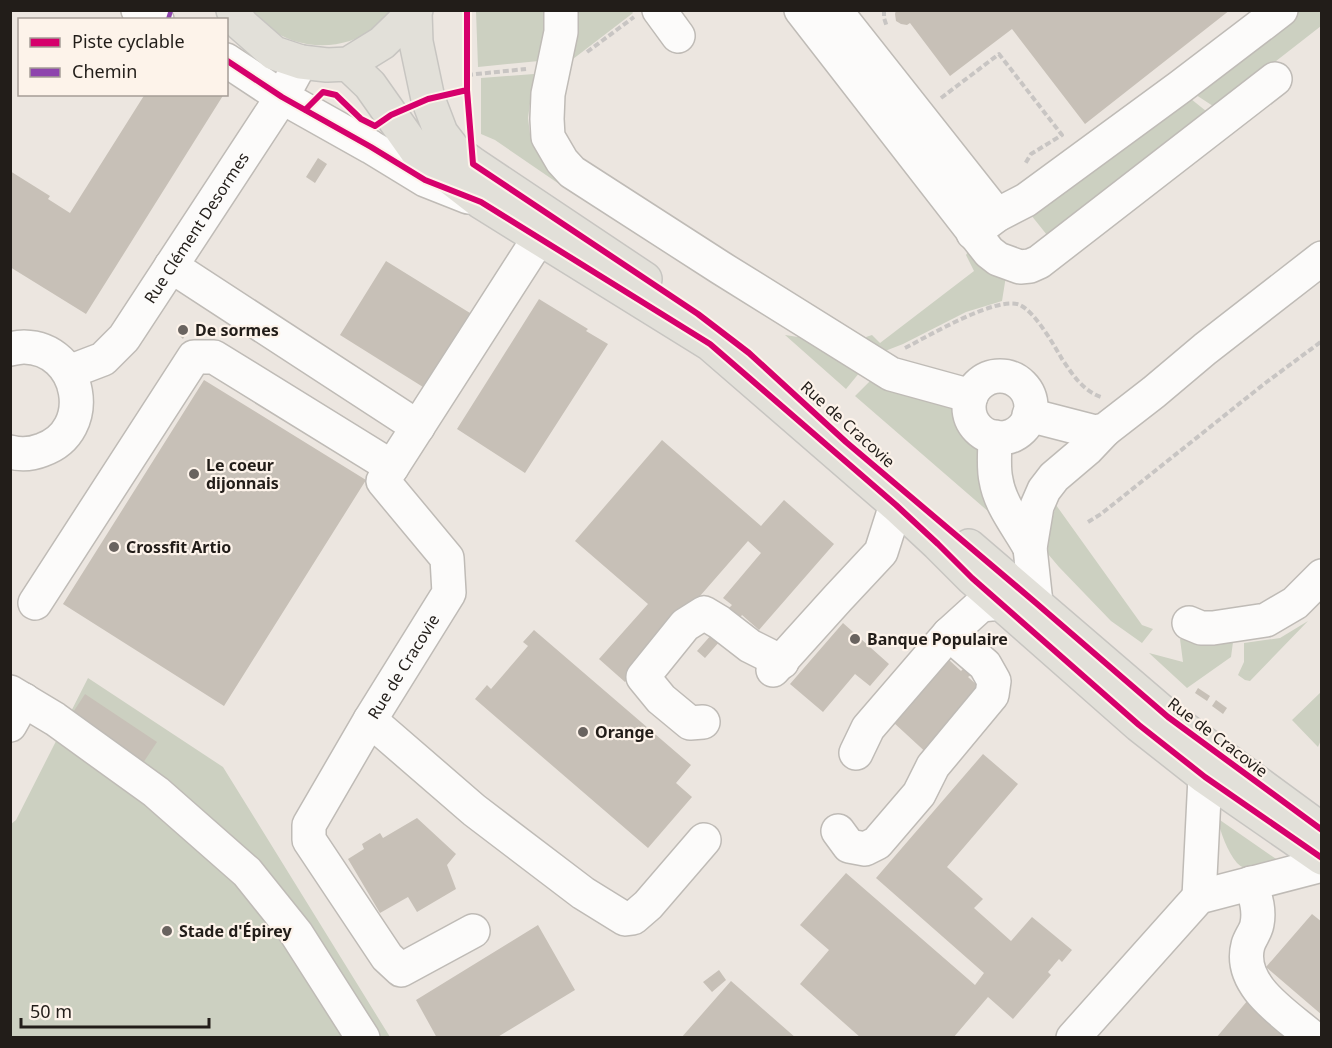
<svg xmlns="http://www.w3.org/2000/svg" width="1332" height="1048" font-family="'Noto Sans',sans-serif">
	<style>
		.green { fill: #ccd0c1 }
		.building { fill: #c7c0b7 }
		.lines { fill: none; stroke-linecap: round; stroke-linejoin: round }
		.minor-casing { stroke: #bfbbb6; stroke-width: 36 }
		.major-casing { stroke: #c7c5c1; stroke-width: 36 }
		.path { stroke: #c8c5c3; stroke-width: 4; stroke-dasharray: 6 3; stroke-linecap: butt }
		.minor { stroke: #fcfbfa; stroke-width: 33 }
		.major { stroke: #e2e0d9; stroke-width: 33 }
		.quiet { stroke: #8e44ad; stroke-width: 4.5; stroke-dasharray: 9 4.5; stroke-linecap: butt }
		.cycleway-casing { stroke: #fdf3ea; stroke-width: 10 }
		.cycleway { stroke: #d6006c; stroke-width: 6 }
		.poi-dot { fill: #69635f; stroke: #fdf3ea; stroke-width: 2 }
		.labels { text-anchor: middle; stroke-width: 4.5; stroke-linejoin: round; paint-order: stroke }
		.street-label { font-size: 16px; fill: #221d19; stroke: #fdf3ea }
		.poi-label { font-size: 16px; font-weight: bold; fill: #221d19; stroke: #fdf3ea; text-anchor: start }
	</style>
	<rect width="100%" height="100%" fill="#ece6e0"/>
	<path class="green" d="M631 10 633 13 573 59 569 58 576 11Z
		M253 11H391C386 16 381 24 375 28 344 51 300 51 269 28 263 23 258 16 253 11Z
		M476 11H544C546 28 543 44 539 61L478 67Z
		M1293 11H1321V26L1216 108 1190 91Z
		M534 74 528 118 530 134 544 159 634 228 633 231 565 188 495 140 481 134V78Z
		M1186 95 1206 111 1047 235 1027 210Z
		M969 250 1006 276 1002 301 966 312 903 344 880 353 868 343 866 337 872 335 880 343 974 271 966 255Z
		M785 335 811 339 860 372 846 389Z
		M870 381 881 386 954 407C956 413 956 420 959 426 963 438 975 444 985 449L997 519 855 396Z
		M1056 505 1142 625 1153 629 1142 643 1111 621 1059 567 1048 554 1046 542Z
		M1308 621 1250 681 1245 680 1238 675 1244 662V643L1280 638Z
		M1180 639 1233 642 1231 657 1187 688 1149 653 1183 662Z
		M88 678 223 767 390 1037 11 1038V824L16 820Z
		M1321 692V740L1318 747 1292 720Z
		M1217 818 1279 861 1250 871C1246 869 1241 867 1237 863 1227 851 1221 833 1217 818Z"/>
	<path class="building" d="M896 10H1230L1085 124 1012 29 950 76 910 23 907 25 901 24 896 21 895 14Z
		M145 94H224L86 314 10 267V171L50 196 48 199 70 213Z
		M318 158 327 164 315 183 306 177Z
		M386 261 470 313 423 387 340 335Z
		M539 299 588 329 586 331 608 344 525 473 457 429Z
		M183 323 189 327 183 339 177 333Z
		M204 380 366 480 224 706 63 604Z
		M662 440 761 526 784 500 834 544 759 630 742 615 738 620 729 608 732 605 723 598 761 553 748 541 625 682 599 659 648 604 575 541Z
		M843 623 889 664 870 686 855 674 823 712 790 684Z
		M534 630 691 765 676 783 692 797 648 848 475 699 487 685 491 689 528 646 523 642Z
		M712 634 720 641 705 658 697 651Z
		M948 659 961 671 964 668 971 675 968 677 987 694 931 757 893 722Z
		M1198 688 1210 696 1207 701 1195 693Z
		M85 694 157 742 141 766 70 717Z
		M1216 700 1227 708 1223 714 1212 706Z
		M983 754 1018 784 947 867 983 899 974 908 1011 941 1032 917 1072 950 1062 962 1059 959 1048 972 1051 975 1013 1019 988 997 953 1038H861L800 984 829 950 800 925 846 873 975 985 984 973 876 878Z
		M417 818 456 854 447 865 456 889 417 912 408 897 380 913 348 859 364 849 362 844 380 833 383 838Z
		M1312 914 1322 922V1015L1266 967Z
		M538 925 575 990 496 1038H437L416 1000Z
		M719 970 726 980 712 992 703 982Z
		M731 981 796 1038H681Z
		M1248 1000 1292 1038H1216Z"/>
	<g class="lines">
		<defs>
			<g id="minor">
				<path d="M138 10 157 20"/>
				<path d="M561 10V32L548 94 547 119 548 137 562 161 572 172 721 268 891 374 971 396"/>
				<path d="M659 10 678 36"/>
				<path d="M801 10 989 252 998 259 1020 267 1030 266 1039 262 1275 79"/>
				<path d="M835 10 997 215"/>
				<path d="M226 60 282 97 371 147 425 180 468 197"/>
				<path d="M973 233 997 215 1026 200 1180 87 1281 10"/>
				<path d="M171 266 418 427"/>
				<path d="M10 349C15 348 20 347 24 347 82 348 97 431 42 450 32 454 21 455 10 452"/>
				<path id="s1" d="M69 372 103 359 124 338 282 97 301 62"/>
				<circle cx="1000" cy="407" r="31"/>
				<path d="M1029 415 1095 432 1105 430 1154 392 1205 349 1322 258"/>
				<path d="M995 437C995 451 993 467 996 480 1000 505 1018 526 1030 548"/>
				<path d="M35 603 194 357H214L392 467"/>
				<path d="M1036 603 1030 548 1037 506 1044 490 1054 477 1087 449 1105 430"/>
				<path d="M1189 623 1201 628H1213L1266 620 1295 603 1322 576"/>
				<path d="M773 670 838 598 881 552 896 505"/>
				<path d="M10 692 55 719 156 792 247 872 296 933 363 1038"/>
				<path d="M370 720 474 810 583 893 625 919 633 918 648 905 704 840"/>
				<path d="M703 722 690 723 661 699 643 677 685 625 704 613 719 622 750 646 782 662"/>
				<path d="M10 725 24 700"/>
				<path d="M856 753 868 728 949 634 981 605 1001 603"/>
				<path d="M838 831 849 846 865 849 877 843 919 794 933 766 992 695 994 681 985 665 949 634"/>
				<path d="M1251 883C1255 896 1260 909 1257 924 1256 931 1250 938 1248 945 1237 986 1287 1015 1313 1038"/>
				<path d="M1199 897 1205 777 1227 764"/>
				<path id="s2" d="M473 931 401 970 387 957 309 840V825L370 720 449 593 447 558 383 481 539 238"/>
				<path d="M1073 1038 1199 897 1322 865"/>
			</g>
			<path id="major" d="M233 10 241 24 274 53 301 62 327 65 348 64 382 43 416 10
				M415 12 416 42 428 99 441 133 454 150 473 164 645 279
				M348 64 370 85 418 153 481 202 710 344 896 505 938 544 972 578 1139 725 1205 777 1322 858
				M969 546 1168 717 1322 830"/>
		</defs>
		<use href="#minor" class="minor-casing"/>
		<use href="#major" class="major-casing"/>
		<path class="path" d="M884 10V18L887 27
			M587 52 634 17
			M467 75 526 69
			M941 98 999 54 1062 135 1031 154 1025 164
			M905 348C927 337 997 295 1020 305 1035 312 1054 345 1062 359 1073 375 1082 390 1101 397
			M1088 522 1101 514 1264 384 1322 341"/>
		<use href="#minor" class="minor"/>
		<use href="#major" class="major"/>
		<path class="quiet" d="M168 20 171 10"/>
		<defs>
			<path id="cycleway" d="M467 10V90L473 164 698 314 749 353 846 442 1036 603 1168 717 1322 830
				M226 60 282 97 371 147 425 180 481 202 710 344 896 505 938 544 972 578 1139 725 1205 777 1322 858
				M305 110 323 92 336 95 361 119 375 126 391 115 428 99 467 90"/>
		</defs>
		<use href="#cycleway" class="cycleway-casing"/>
		<use href="#cycleway" class="cycleway"/>
	</g>
	<g class="poi-dot">
		<circle cx="183" cy="330" r="6"/>
		<circle cx="194" cy="474" r="6"/>
		<circle cx="114" cy="547" r="6"/>
		<circle cx="855" cy="639" r="6"/>
		<circle cx="583" cy="732" r="6"/>
		<circle cx="167" cy="931" r="6"/>
	</g>
	<g class="labels">
		<g class="street-label">
			<text dy="6" stroke="none"><textPath href="#s1" startOffset="198">Rue Clément Desormes</textPath></text>
			<text transform="translate(848 424) rotate(42)" y="6">Rue de Cracovie</text>
			<text dy="6" stroke="none"><textPath href="#s2" startOffset="441">Rue de Cracovie</textPath></text>
			<text transform="translate(1218 737) rotate(37)" y="6">Rue de Cracovie</text>
		</g>
		<g class="poi-label">
			<text x="195" y="336">De sormes</text>
			<text x="206" y="471">Le coeur<tspan x="206" dy="18">dijonnais</tspan></text>
			<text x="126" y="553">Crossfit Artio</text>
			<text x="867" y="645">Banque Populaire</text>
			<text x="595" y="738">Orange</text>
			<text x="179" y="937">Stade d'Épirey</text>
		</g>
	</g>
	<rect width="1332" height="1048" fill="none" stroke="#221d19" stroke-width="24"/>
	<rect x="18" y="18" width="210" height="78" fill="#fdf3ea" stroke="#a59d96" stroke-width="1.5"/>
	<rect x="30" y="38" width="30" height="9" fill="#d6006c" stroke="#a59d96" stroke-width="1.5"/>
	<text x="72" y="48" font-size="18" fill="#221d19">Piste cyclable</text>
	<rect x="30" y="68" width="30" height="9" fill="#8e44ad" stroke="#a59d96" stroke-width="1.5"/>
	<text x="72" y="78" font-size="18" fill="#221d19">Chemin</text>
	<path d="M21 1018v9h188v-9" fill="none" stroke="#221d19" stroke-width="3"/>
	<text x="30" y="1018" font-size="18" fill="#221d19" stroke="#fdf3ea" stroke-width="4.5" paint-order="stroke">50 m</text>
</svg>
